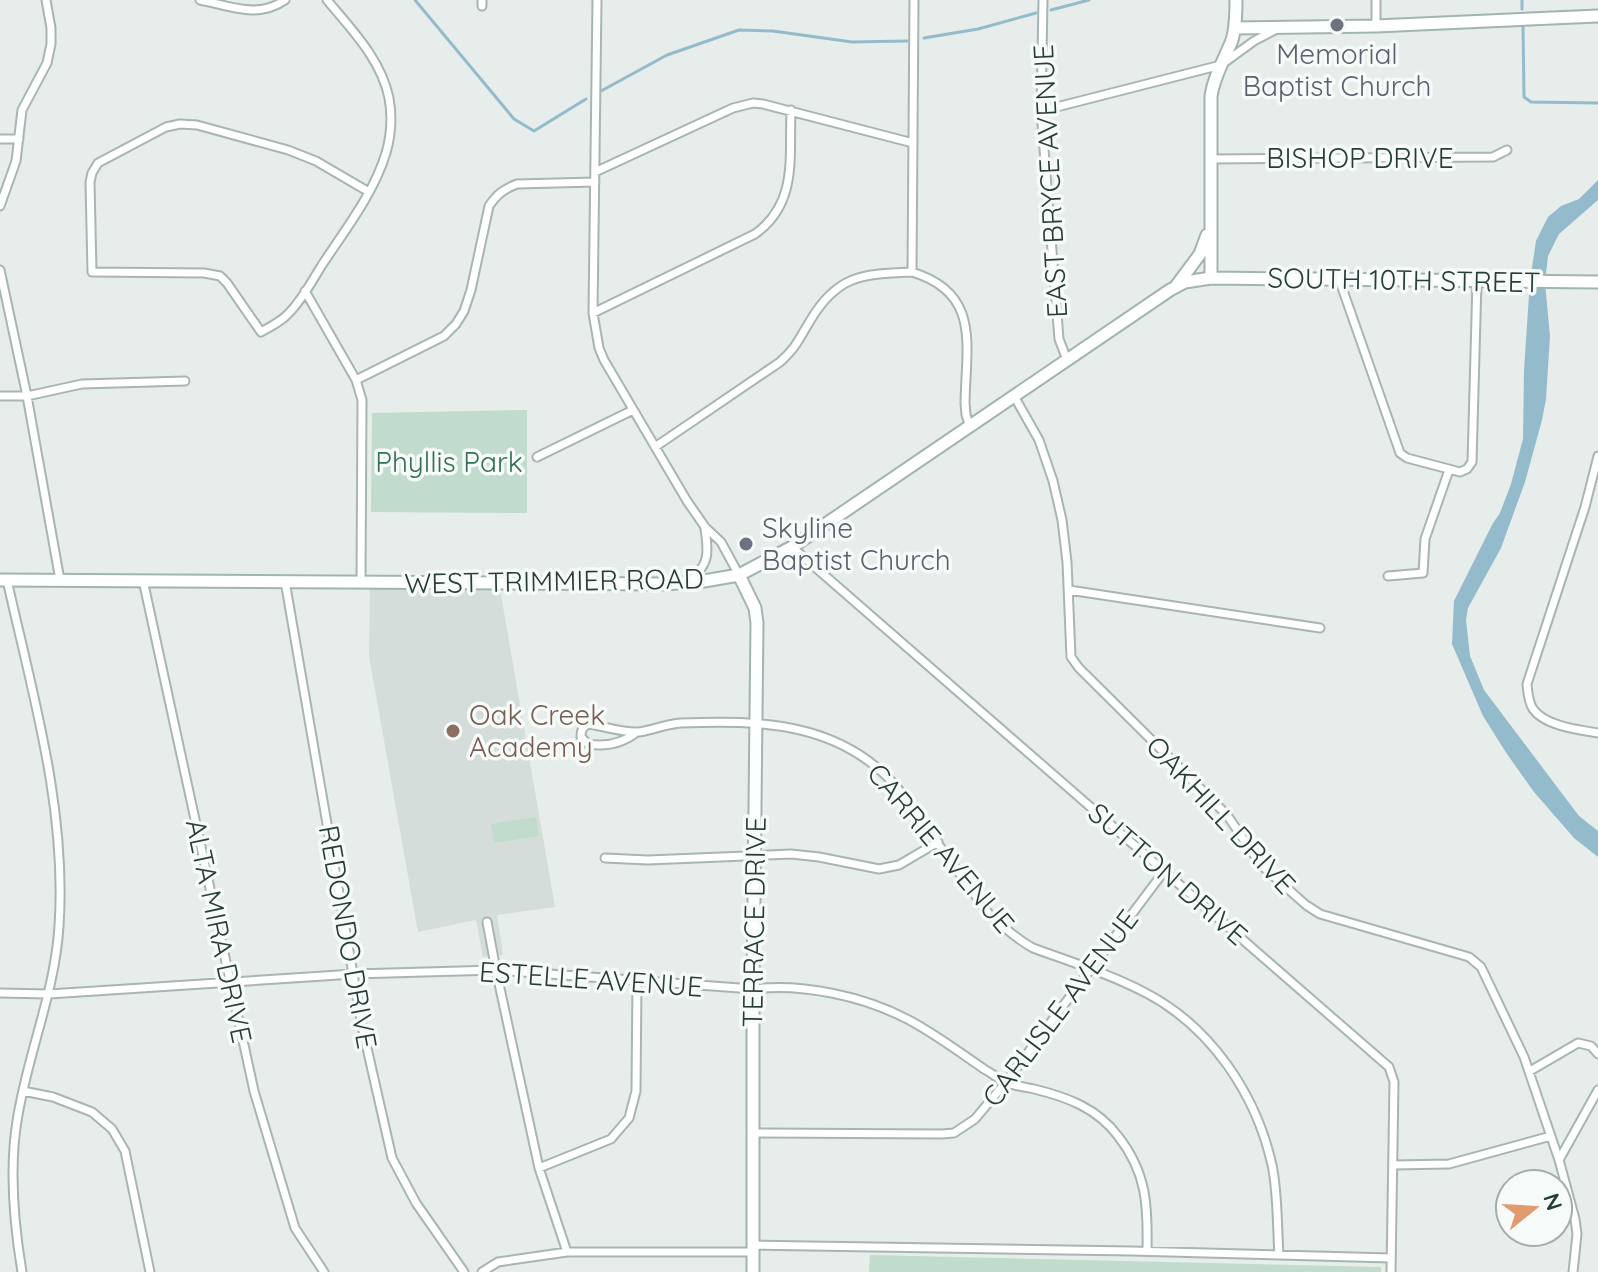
<svg xmlns="http://www.w3.org/2000/svg" width="1598" height="1272" font-family="Quicksand,sans-serif">
	<style>
		.built { fill: #d4ddda }
		.green { fill: #c1dbcc }
		.water { fill: #94bbcb }
		.lines { fill: none; stroke-linecap: round; stroke-linejoin: round }
		.stream { stroke: #94bbcb; stroke-width: 3 }
		.street-casing { stroke: #a9b5b2; stroke-width: 11 }
		.secondary-casing { stroke: #a2b4b1; stroke-width: 15 }
		.street { stroke: #fff; stroke-width: 7 }
		.secondary { stroke: #fff; stroke-width: 11 }
		.worship-dot { fill: #6b7280; stroke: #f6faf8; stroke-width: 3 }
		.education-dot { fill: #8d6e63; stroke: #f6faf8; stroke-width: 3 }
		.labels { text-anchor: middle; stroke-width: 7; stroke-linejoin: round; paint-order: stroke }
		.worship-label { font-size: 28px; fill: #5b616d; stroke: #f6faf8 }
		.street-label { font-size: 28px; fill: #273d3a; stroke: #f6faf8 }
		.park-label { font-size: 28px; fill: #357054; stroke: #f6faf8 }
		.education-label { font-size: 28px; fill: #785e54; stroke: #f6faf8; text-anchor: start }
	</style>
	<rect width="100%" height="100%" fill="#e6edeb"/>
	<path class="built" d="M370 589H500L555 907 497 915 503 955 483 957 476 920 418 932 369 656Z"/>
	<path class="green" d="M527 410V513L371 512 372 413Z
		M536 817 539 836 494 843 491 824Z
		M870 1255 1381 1267V1272H869Z"/>
	<path class="water" d="M1598 180V200L1559 234 1548 256 1545 283 1550 336 1546 399 1542 420 1525 482 1501 548 1468 608 1466 620 1470 656 1484 690 1579 816 1598 831V857L1574 838 1534 792 1507 754 1483 716 1452 644 1454 601 1493 523 1500 513 1511 484 1523 439 1524 370 1530 281 1536 241 1548 217 1561 206 1579 199Z"/>
	<g class="lines">
		<path class="stream" d="M415 0 514 119 534 131 586 99
			M1522 0V9
			M1051 10 1089 0
			M1523 27 1524 97 1531 102 1598 103
			M924 38 978 29 1036 13
			M601 91 667 55 739 30 773 31 852 42 907 41"/>
		<defs>
			<path id="street" d="M200 0C230 6 258 19 285 0
				M327 0C351 29 381 59 389 98 392 115 391 136 386 153 374 193 345 230 322 265 312 281 301 302 287 315 280 322 270 327 261 332L227 283 220 276 204 273 92 272 90 182 92 173 98 163 166 127 180 124 197 125 288 150 316 161 369 192
				M482 0V6
				M597 0 593 313 599 348 604 360 687 501 705 527 721 542 739 575
				M914 0 912 272C981 293 966 345 965 403L966 415 970 427
				M1043 0 1041 111 1059 339 1067 360
				M1376 0V26
				M1041 111 1221 65 1254 41 1275 30
				M0 139H19
				M1211 159 1493 157 1507 150
				M595 172 733 108 753 103 763 104 913 143
				M0 206 16 161 22 110 47 63 51 44V28L46 0
				M0 270 27 396 60 580
				M1339 279 1400 453 1407 458 1460 472 1467 469 1472 462 1477 281
				M305 291 356 380 362 400 361 582
				M593 313 755 234C798 203 789 158 791 110
				M356 380 444 336 456 324 464 311 471 290 489 206C497 194 504 189 517 184L595 182
				M0 396H27L82 384 185 381
				M1014 396 1039 440 1053 481 1062 520 1067 562 1071 657 1079 668 1227 815 1261 865 1306 905 1320 914 1469 957 1481 967 1524 1057 1559 1160 1575 1219 1577 1234 1573 1272
				M655 447 780 362C796 348 799 339 810 321 837 275 862 274 912 272
				M1598 456 1585 507 1527 684C1528 693 1528 701 1533 709 1545 726 1579 730 1598 733
				M537 457 633 410
				M792 547 1389 1067 1394 1082 1391 1272
				M1388 576 1423 573 1425 539 1449 470
				M7 580C32 692 67 809 59 926 55 993 27 1055 17 1121 9 1170 14 1224 22 1272
				M143 580 254 1091 295 1228 324 1272
				M285 581 362 1026 392 1158 416 1203 464 1272
				M689 582C709 564 709 555 705 529
				M1069 590 1320 628
				M637 732C623 743 606 747 588 744L581 737C581 729 583 726 590 724 605 727 624 733 639 732 653 730 666 724 681 723 761 720 839 722 896 786L989 914C1003 927 1017 939 1033 948 1071 962 1110 974 1146 993 1211 1027 1256 1094 1272 1165 1278 1193 1277 1226 1279 1255
				M605 858 648 860 791 854 819 857 879 869 899 865 938 842
				M487 922 496 970 539 1168 567 1252
				M0 993 49 994 354 974 496 970 753 989C802 983 863 996 907 1019 934 1033 959 1052 984 1069 991 1073 998 1078 1005 1082 1014 1086 1025 1087 1034 1089 1067 1097 1097 1108 1118 1136 1147 1173 1148 1206 1147 1251
				M1530 1071 1578 1043 1591 1046 1598 1054
				M23 1091 53 1097 92 1112 112 1129 125 1151 150 1272
				M753 1133 942 1134 954 1133 975 1119 1006 1082 1165 870
				M1559 1160 1598 1090
				M1393 1165 1449 1164 1551 1136
				M539 1168 611 1139 629 1118 636 1091 637 980
				M753 1245 1132 1251 1391 1258
				M482 1272 498 1262 567 1252H753"/>
			<path id="secondary" d="M1235 28 1376 26 1598 16
				M1211 278V96C1214 75 1225 59 1232 40 1236 27 1236 13 1236 0
				M1177 285 1200 254 1207 235
				M739 575 755 608 757 623 753 989V1272
				M0 580 665 584 704 581 739 575 792 547 1170 290 1185 282 1211 278 1598 282"/>
		</defs>
		<use href="#street" class="street-casing"/>
		<use href="#secondary" class="secondary-casing"/>
		<use href="#street" class="street"/>
		<use href="#secondary" class="secondary"/>
	</g>
	<g class="worship-dot">
		<circle cx="1337" cy="25" r="8"/>
		<circle cx="746" cy="544" r="8"/>
	</g>
	<circle class="education-dot" cx="453" cy="731" r="8"/>
	<g class="labels">
		<g class="worship-label">
			<text x="1337" y="64">Memorial<tspan x="1337" dy="32">Baptist Church</tspan></text>
			<text x="762" y="538" text-anchor="start">Skyline<tspan x="762" dy="32">Baptist Church</tspan></text>
		</g>
		<g class="street-label">
			<text x="1360" y="168">BISHOP DRIVE</text>
			<text transform="translate(1050 181) rotate(-93)" y="10">EAST BRYCE AVENUE</text>
			<text transform="translate(1404 280) rotate(1)" y="10">SOUTH 10TH STREET</text>
			<text transform="translate(554 581) rotate(-1)" y="10">WEST TRIMMIER ROAD</text>
			<text transform="translate(1221 815) rotate(47)" y="10">OAKHILL DRIVE</text>
			<text transform="translate(941 848) rotate(50)" y="10">CARRIE AVENUE</text>
			<text transform="translate(1168 874) rotate(41)" y="10">SUTTON DRIVE</text>
			<text transform="translate(754 922) rotate(-89)" y="10">TERRACE DRIVE</text>
			<text transform="translate(219 931) rotate(78)" y="10">ALTA MIRA DRIVE</text>
			<text transform="translate(348 937) rotate(80)" y="10">REDONDO DRIVE</text>
			<text transform="translate(591 979) rotate(4)" y="10">ESTELLE AVENUE</text>
			<text transform="translate(1060 1008) rotate(-53)" y="10">CARLISLE AVENUE</text>
		</g>
		<g class="park-label">
			<text x="449" y="472">Phyllis Park</text>
		</g>
		<g class="education-label">
			<text x="469" y="725">Oak Creek<tspan x="469" dy="32">Academy</tspan></text>
		</g>
	</g>
	<g transform="translate(1534 1208) rotate(72)"><circle r="38" fill="#f6faf8" stroke="#a3aeac" stroke-width="2"/>
	<path d="M0-6L14 30L0 20L-14 30Z" fill="#e29b6e"/>
	<text y="-12" font-size="22" font-weight="bold" text-anchor="middle" fill="#273d3a">N</text>
	</g>
</svg>
